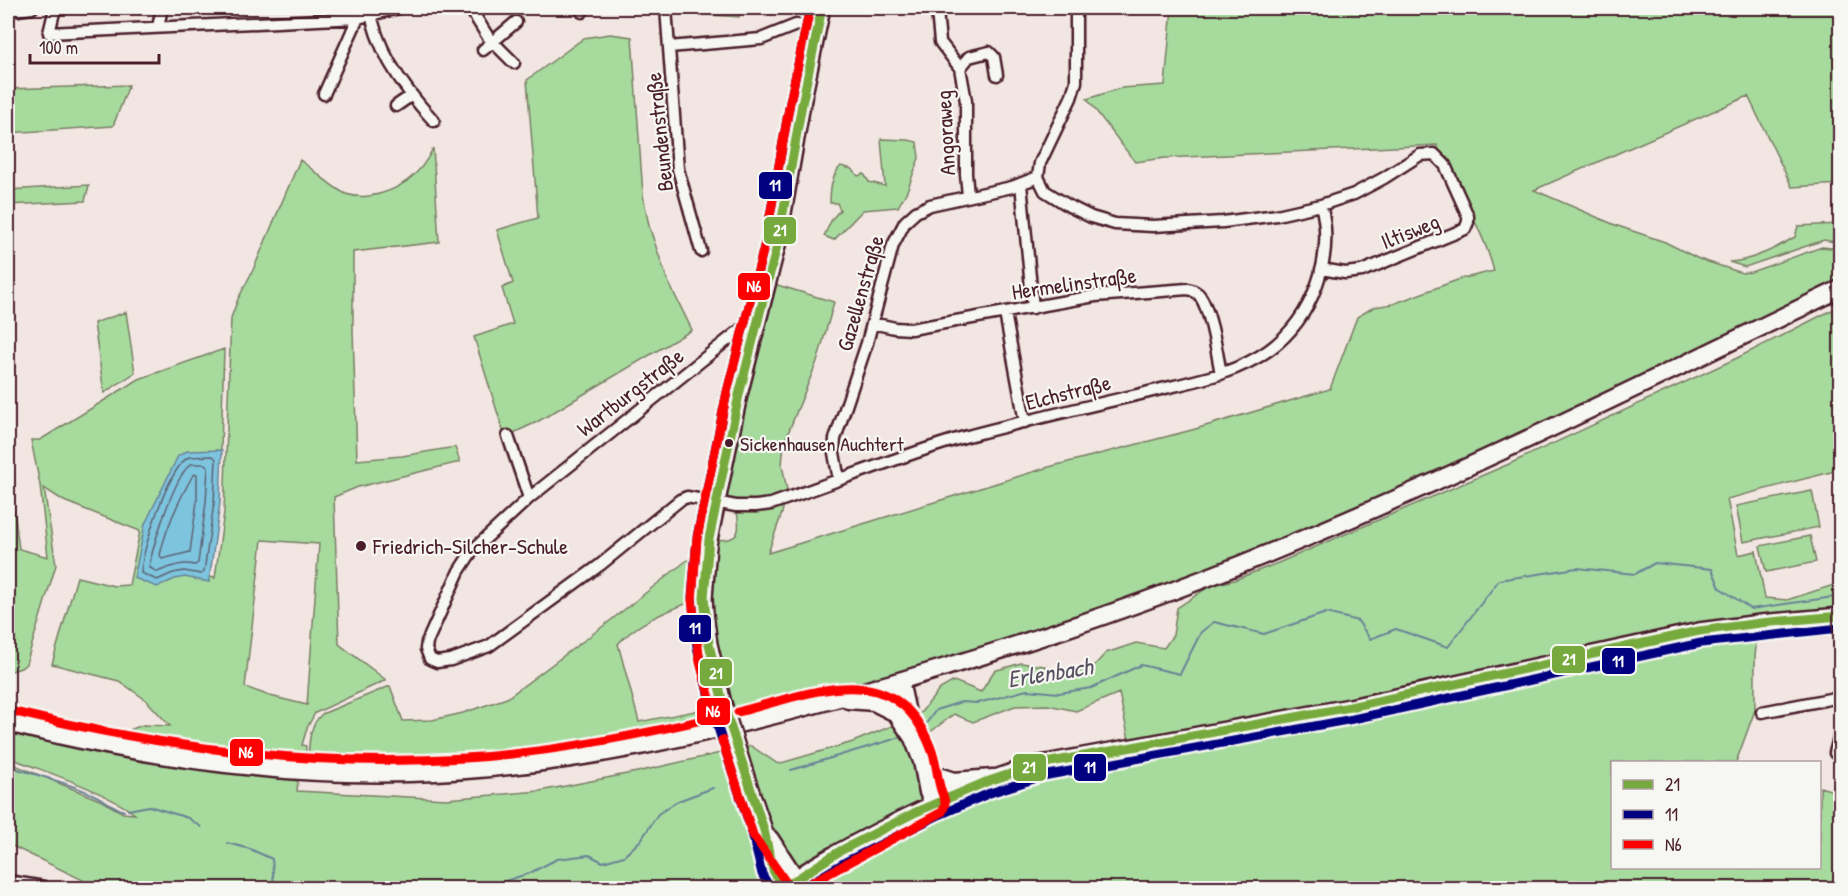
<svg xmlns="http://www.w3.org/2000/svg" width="1848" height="896" font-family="'Patrick Hand',sans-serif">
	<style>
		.green { fill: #a7db9e; stroke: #787d64; stroke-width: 1.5; fill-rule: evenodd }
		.water { fill: #7dc4de; stroke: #698296; stroke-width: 1.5 }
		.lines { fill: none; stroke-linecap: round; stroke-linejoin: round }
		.shore { stroke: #5e6173; stroke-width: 1.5 }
		.stream { stroke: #698296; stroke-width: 2 }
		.street-casing { stroke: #4a1f2b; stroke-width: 15 }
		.secondary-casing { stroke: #4a1f2b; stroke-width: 20 }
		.primary-casing { stroke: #4a1f2b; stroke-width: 21 }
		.street { stroke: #f6f6f2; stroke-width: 10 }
		.secondary { stroke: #f6f6f2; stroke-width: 15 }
		.primary { stroke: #f6f6f2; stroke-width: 16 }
		.secondary-bridge-casing { stroke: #4a1f2b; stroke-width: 20; stroke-linecap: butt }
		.secondary-bridge { stroke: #f6f6f2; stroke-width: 15 }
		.bus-1-casing { stroke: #f6f6f2; stroke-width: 14 }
		.bus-2-casing { stroke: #f6f6f2; stroke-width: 14 }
		.bus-3-casing { stroke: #f6f6f2; stroke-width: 14 }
		.bus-1 { stroke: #77aa3e; stroke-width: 9 }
		.bus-2 { stroke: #000080; stroke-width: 9 }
		.bus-3 { stroke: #f00; stroke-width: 9 }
		.bus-dot { fill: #4a1f2b; stroke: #f6f6f2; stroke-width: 2 }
		.labels { text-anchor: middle; stroke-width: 4.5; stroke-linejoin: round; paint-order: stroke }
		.bus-label { font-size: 20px; fill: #4a1f2b; stroke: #f6f6f2; text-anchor: start }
		.street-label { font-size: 22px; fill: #4a1f2b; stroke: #f6f6f2 }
		.poi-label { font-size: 22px; fill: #4a1f2b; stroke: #f6f6f2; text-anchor: start }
		.water-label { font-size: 24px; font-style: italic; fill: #595161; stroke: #f6f6f2 }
		.line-badge { stroke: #f6f6f2; stroke-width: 2 }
		.badge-label { font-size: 16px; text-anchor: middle; font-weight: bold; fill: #fff }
	</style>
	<rect width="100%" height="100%" fill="#f2e6e2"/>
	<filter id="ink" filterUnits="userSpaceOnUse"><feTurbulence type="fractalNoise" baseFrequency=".0167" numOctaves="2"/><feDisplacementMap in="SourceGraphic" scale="12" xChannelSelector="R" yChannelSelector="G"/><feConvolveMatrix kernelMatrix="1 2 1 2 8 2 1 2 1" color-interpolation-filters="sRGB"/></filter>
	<g filter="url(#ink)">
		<path class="green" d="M670 8H739V17L671 12Z
			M1172 8H1840V184L1792 187 1748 96 1534 190 1615 225 1665 242 1699 259 1742 273 1751 272 1822 247 1840 249V281L1774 311 1623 386 1561 424 1147 600 758 719 723 703 712 659 709 539C741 543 741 534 736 506L717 504 774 284 834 302 818 359 784 443 782 465 787 490 782 513 768 553 1049 467 1192 430 1330 389 1357 317 1374 307 1393 304 1460 279 1494 271C1482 226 1455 187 1437 145L1165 158 1135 162 1087 99 1121 88 1165 85Z
			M610 34 632 37 643 195 649 226 667 279 692 330 537 422 505 437 474 337 513 324 502 288 513 283 497 230 538 218 527 80 584 38Z
			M129 85 113 126 8 133V89Z
			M881 139 908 140 917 142 919 158 907 191 898 207 863 210 834 240 824 236 832 219 840 210 837 203H830C830 190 832 174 841 166L852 169 858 176 864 174 869 182 885 186Z
			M433 148 439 242 353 252V331L357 460 402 456 455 447 460 462 358 487 334 497 339 644 386 680 315 713 307 728 302 745 306 746 305 764 164 748 107 738 143 725 170 726 146 700 119 681 52 664 77 577 114 586 129 585 140 531 64 501 44 488 56 565 26 664 21 668 8 672V461L19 549 48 557 40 485 31 440H40L139 379 224 349 220 481 209 577 215 578 224 512 231 318 238 299 253 270 300 160C314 170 331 187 346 194 352 196 362 197 369 196 398 192 421 175 433 148ZM262 540 319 544 307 705 270 696 245 687Z
			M89 185 85 201 8 205V190Z
			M1840 224V243L1824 240 1745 267 1729 262C1752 261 1776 248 1795 237L1798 226Z
			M1840 306V464L1831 472 1727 499 1738 555 1756 551 1765 598 1787 600 1840 583V612L1758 625 1755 657V710L1736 762H1612V868H1820V787L1840 793V888H91L83 880 8 844V762L102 801 123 813 135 814C97 787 50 774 8 757V730L81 748 165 765 298 781 297 791 446 799 540 791 637 772 751 746 778 764 853 742 906 720 930 799 993 778 1037 773 1132 754 1119 693 1076 711 1048 705 1015 706 973 722 954 714 929 733 917 717 940 689 954 681 981 692 994 671 1021 663 1044 666 1066 674 1091 669 1106 653 1136 643 1164 648 1173 635 1177 608 1210 586 1234 580 1278 563 1509 464 1737 358Z
			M126 312 135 373 104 393 94 323Z
			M1812 491 1819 527 1743 542 1736 506Z
			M1810 536 1816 562 1766 572 1760 546Z
			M695 554 693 601C667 611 636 623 618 644L639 722 705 709 710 723C670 731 630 741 589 748 497 764 401 766 308 763 309 745 308 727 322 714L390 686 403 721 432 720 463 713 507 698 606 624Z"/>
		<path class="water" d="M222 450 220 503 209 582 185 577 175 579 157 587 134 578 145 524 178 456 187 451Z"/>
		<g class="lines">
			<path class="shore" d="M189 457 213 456 216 459 214 503 204 572 201 574 184 571 173 573 157 580 141 573C142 549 169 467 189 457Z
				M191 464H205L208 467 206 502 198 563 195 565C180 562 171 567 157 572L149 567C153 546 174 476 191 464Z
				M197 474V501L190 552 162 559 160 555C166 527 179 500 193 475Z"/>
			<path class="stream" d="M922 729 936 710 961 702 978 703 1027 690 1059 693 1091 688 1141 665 1180 674 1201 632 1214 622 1264 634 1326 613 1358 621 1370 639 1396 629 1448 647 1499 580 1577 568 1635 574 1655 563 1712 569 1720 588 1751 609 1834 597 1840 598
				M8 766C36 775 67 782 94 795 105 800 113 807 124 811
				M791 770 901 737
				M128 810 149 806 188 818 201 827
				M227 843 250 849 272 859 274 888
				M443 888 469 882 496 884 530 873 557 859 589 855 603 862 624 856 641 840 658 814 678 801 713 788"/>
			<defs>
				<path id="street" d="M55 8 49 33 358 18 399 8
					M370 8C376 50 405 90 434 121
					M470 8 488 37 514 63
					M580 8 582 12
					M666 8 678 169 701 251
					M1076 8V82L1071 98 1040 163 1038 177 1045 191 1069 206 1091 217 1115 224 1153 226 1223 222 1277 215 1321 205 1354 194 1384 178 1420 155 1434 154 1445 165 1468 216V222L1465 229 1362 271 1345 273 1321 269
					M18 10 32 8
					M937 11 940 42 960 68 966 101V174L968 196
					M158 27 162 8
					M669 47 761 39 796 25 819 27
					M483 50 516 22
					M960 68 969 57 989 52 994 57 997 75
					M324 94 358 18
					M396 106 412 95
					M1021 184 1033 308
					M1005 313 1025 422
					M758 322 749 324 740 330 529 498 472 551 459 571 427 642 426 649 430 659 437 662 451 660 489 646 600 565 680 500 687 497 736 506H756L771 504C836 482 899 456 964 437 1024 421 1085 407 1145 393 1187 382 1233 376 1269 350 1313 318 1335 257 1321 205
					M872 323 895 328 911 329 1095 296 1188 289C1193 290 1197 292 1200 296 1211 312 1217 353 1221 374
					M508 436 529 498
					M839 480 834 453 835 439 867 343 893 245 905 222 916 212 930 205 1012 187 1038 177
					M1762 712 1840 697
					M1835 753 1840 734
					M8 881 44 887"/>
				<path id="secondary" d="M723 703 709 644 705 614 704 598 708 545 739 395 778 242 802 104 822 8
					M747 780 764 830 773 870 783 888
					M770 838 796 878
					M782 888C818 861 859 841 898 821 945 798 990 777 1040 764L1350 707 1699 631 1760 623 1840 616"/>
				<path id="primary" d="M900 681 911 731
					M889 684 896 713 913 738 922 761 928 792 933 804
					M848 700 874 702 896 713
					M8 723C139 756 274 777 410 773 562 769 710 734 857 693 996 654 1135 608 1269 553 1463 474 1651 380 1840 289
					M930 771 946 798
					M933 774 954 781 993 778"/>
			</defs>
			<use href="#street" class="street-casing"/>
			<use href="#secondary" class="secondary-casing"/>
			<use href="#primary" class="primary-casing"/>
			<use href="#street" class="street"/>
			<use href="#secondary" class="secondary"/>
			<use href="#primary" class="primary"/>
			<defs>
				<path id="secondary-bridge" d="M723 703 747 780"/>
			</defs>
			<use href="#secondary-bridge" class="secondary-bridge-casing"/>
			<use href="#secondary-bridge" class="secondary-bridge"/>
			<defs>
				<path id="bus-1" d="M783 888 840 851 916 812 986 782 1040 764 1350 707 1699 631 1760 623 1840 616
					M783 888 773 870 764 830 723 703 709 644 704 598 709 539 739 395 778 242 802 104 822 8"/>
				<path id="bus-2" d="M770 888 762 874 752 833 711 706 697 647 692 597 697 537 727 392 766 239 790 102 810 8
					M802 888 845 862 939 815 990 793 1043 776 1353 719 1701 643 1840 628"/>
				<path id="bus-3" d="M11 711C160 747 311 768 465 758 549 753 632 737 715 717L700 662 692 600 697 538 727 392 766 239 790 102 810 8
					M738 712C814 693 898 652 933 754 937 766 937 778 941 790 942 794 945 799 945 803 945 807 944 808 942 812L802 888
					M722 740 753 835 790 888"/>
			</defs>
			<use href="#bus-1" class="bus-1-casing"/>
			<use href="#bus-2" class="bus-2-casing"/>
			<use href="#bus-3" class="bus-3-casing"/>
			<use href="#bus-1" class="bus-1"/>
			<use href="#bus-2" class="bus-2"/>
			<use href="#bus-3" class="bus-3"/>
		</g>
	</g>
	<g class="bus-dot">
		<circle cx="729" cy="443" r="5"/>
		<circle cx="361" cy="546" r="6"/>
	</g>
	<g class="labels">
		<g class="bus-label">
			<text x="740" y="451">Sickenhausen Auchtert</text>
		</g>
		<g class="street-label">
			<text transform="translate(659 132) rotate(-96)" y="8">Beundenstraße</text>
			<text transform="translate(945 133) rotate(-93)" y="8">Angoraweg</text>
			<text transform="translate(1410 231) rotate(-22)" y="8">Iltisweg</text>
			<text transform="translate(1074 283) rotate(-8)" y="8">Hermelinstraße</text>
			<text transform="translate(860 293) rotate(-74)" y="8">Gazellenstraße</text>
			<text transform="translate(630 392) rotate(-38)" y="8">Wartburgstraße</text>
			<text transform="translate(1068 392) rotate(-14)" y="8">Elchstraße</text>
		</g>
		<g class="poi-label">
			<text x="373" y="554">Friedrich-Silcher-Schule</text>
		</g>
		<g class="water-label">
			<text transform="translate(1050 673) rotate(-9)" y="8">Erlenbach</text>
		</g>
	</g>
	<g class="line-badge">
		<rect x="758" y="171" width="35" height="29" rx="6" fill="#000080"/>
		<rect x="763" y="216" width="34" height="29" rx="6" fill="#77aa3e"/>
		<rect x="737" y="272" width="34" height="29" rx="6" fill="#f00"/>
		<rect x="678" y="614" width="34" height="29" rx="6" fill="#000080"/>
		<rect x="1551" y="645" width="35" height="29" rx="6" fill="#77aa3e"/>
		<rect x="1601" y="647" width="35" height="28" rx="6" fill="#000080"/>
		<rect x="699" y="658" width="34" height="29" rx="6" fill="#77aa3e"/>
		<rect x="696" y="697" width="35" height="29" rx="6" fill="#f00"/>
		<rect x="229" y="738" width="35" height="29" rx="6" fill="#f00"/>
		<rect x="1073" y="753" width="34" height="29" rx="6" fill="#000080"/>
		<rect x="1012" y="753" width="35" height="29" rx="6" fill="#77aa3e"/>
	</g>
	<g class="badge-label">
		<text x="775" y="191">11</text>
		<text x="780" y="236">21</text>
		<text x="754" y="292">N6</text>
		<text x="695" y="634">11</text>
		<text x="1569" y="665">21</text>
		<text x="1618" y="667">11</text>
		<text x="716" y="679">21</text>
		<text x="713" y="717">N6</text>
		<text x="246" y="758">N6</text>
		<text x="1090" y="773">11</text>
		<text x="1029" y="773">21</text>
	</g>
	<rect width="1848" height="896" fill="none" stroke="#f6f6f2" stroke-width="30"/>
	<rect x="15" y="15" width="1818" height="866" fill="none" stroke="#4a1f2b" stroke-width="2" filter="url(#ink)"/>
	<rect x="1611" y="761" width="210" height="108" fill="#f6f6f2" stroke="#b1a0a2" stroke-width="1.5"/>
	<rect x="1623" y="780" width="30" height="9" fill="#77aa3e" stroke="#b1a0a2" stroke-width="1.5"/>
	<text x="1665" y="791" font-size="18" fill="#4a1f2b">21</text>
	<rect x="1623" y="810" width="30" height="9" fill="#000080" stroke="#b1a0a2" stroke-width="1.5"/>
	<text x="1665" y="821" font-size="18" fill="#4a1f2b">11</text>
	<rect x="1623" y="840" width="30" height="9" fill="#ff0000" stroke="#b1a0a2" stroke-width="1.5"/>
	<text x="1665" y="851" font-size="18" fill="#4a1f2b">N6</text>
	<path d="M30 54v9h129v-9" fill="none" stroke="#4a1f2b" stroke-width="3"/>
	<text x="39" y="54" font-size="18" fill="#4a1f2b" stroke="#f6f6f2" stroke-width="4.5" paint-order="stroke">100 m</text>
</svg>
